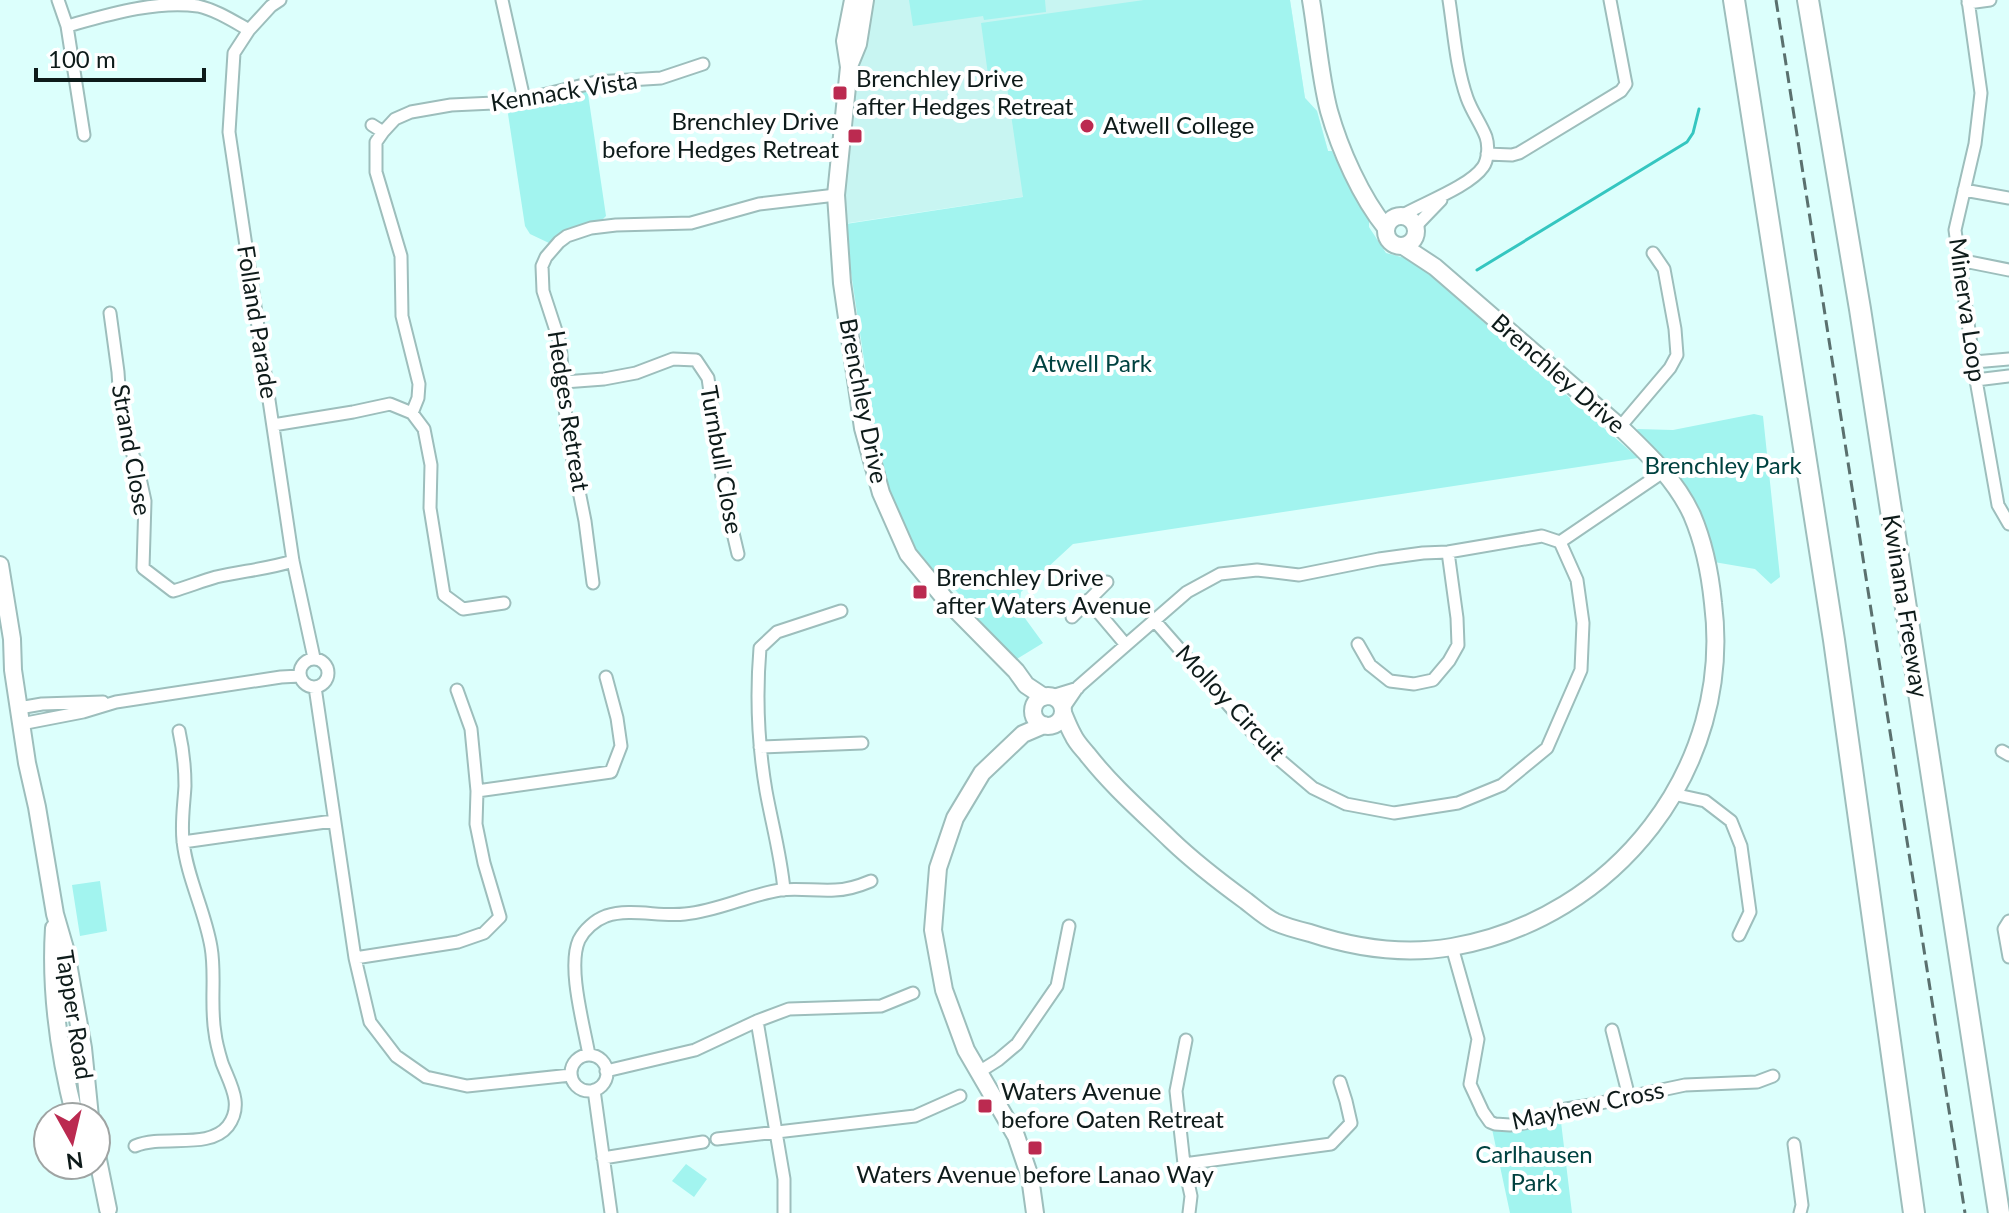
<svg xmlns="http://www.w3.org/2000/svg" width="2009" height="1213" font-family="Lato,sans-serif">
	<style>
		.built { fill: #c8f5f2 }
		.green { fill: #a2f4ef }
		.lines { fill: none; stroke-linecap: round; stroke-linejoin: round }
		.stream { stroke: #35c6c0; stroke-width: 3 }
		.street-casing { stroke: #9dbebc; stroke-width: 15 }
		.secondary-casing { stroke: #9dbebc; stroke-width: 20 }
		.highway-casing { stroke: #9dbebc; stroke-width: 24 }
		.street { stroke: #fff; stroke-width: 11 }
		.secondary { stroke: #fff; stroke-width: 16 }
		.highway { stroke: #fff; stroke-width: 20 }
		.rail { stroke: #5a706e; stroke-width: 3; stroke-dasharray: 12 6; stroke-linecap: butt }
		.poi-dot { fill: #bb2a50; stroke: #fff; stroke-width: 3 }
		.labels { text-anchor: middle; stroke-width: 8; stroke-linejoin: round; paint-order: stroke }
		.poi-label { font-size: 24px; fill: #0e1b1a; stroke: #fff; text-anchor: start }
		.street-label { font-size: 24px; fill: #0e1b1a; stroke: #fff }
		.park-label { font-size: 24px; fill: #004240; stroke: #fff }
	</style>
	<rect width="100%" height="100%" fill="#dcfffc"/>
	<path class="built" d="M872 0H1290L1305 98 1317 111 1328 151 842 224 845 159 850 149 856 106 854 89 857 65Z"/>
	<path class="green" d="M909 0H1045L1046 12 984 20 983 16 913 26Z
		M1144 0H1290L1305 98 1317 111 1328 151H1332L1344 177 1369 219V227L1386 253 1405 258 1421 267 1638 458 1073 544 1021 592 1019 610 1043 643 1015 660 980 622 970 606 947 581 933 571 916 551 891 499 879 460 850 266 846 224 1023 197 1006 80 989 82 981 23Z
		M581 88 585 90 588 94 606 216 602 220 568 228 549 243 530 234 525 226 508 114 512 108Z
		M1754 414 1763 416 1780 577 1771 584 1755 569 1714 562 1689 496 1665 460 1640 437 1637 429 1673 430Z
		M100 881 107 931 80 936 72 885Z
		M1561 1122 1572 1213H1510L1492 1129H1540Z
		M686 1164 707 1179 694 1197 672 1181Z"/>
	<g class="lines">
		<path class="stream" d="M1477 270 1687 142 1693 133 1699 109"/>
		<defs>
			<path id="street" d="M58 0 67 26 84 135
				M280 0 271 6 249 30 234 53 229 132 293 561 314 658
				M502 0 524 99
				M1968 0 1981 93 1975 144 1955 230 1976 380 1998 505 2009 524
				M1968 3 1990 0
				M67 26C107 15 155 0 198 6 216 10 233 21 249 30
				M372 125 383 132
				M1487 154 1512 155 1519 153 1621 91 1626 84 1625 79 1610 0
				M1964 190 2009 198
				M1403 215C1424 203 1470 186 1483 167 1488 160 1489 146 1486 137 1481 124 1472 112 1467 98 1456 67 1454 32 1449 0
				M1416 226 1441 200
				M1959 260 2009 270
				M110 313 118 372 120 403 126 435 138 469 145 501 143 568 173 591C187 587 202 581 216 577 242 571 268 569 293 561
				M1974 362 2009 359
				M1976 380 2009 376
				M564 382 604 379 636 373 673 359 696 360 708 378 725 499 738 554
				M412 413 418 398 419 384 402 316 401 256 376 172V142L383 132 395 119 411 112 451 105 514 102 596 82 661 78 703 64
				M273 425 353 412 390 404 412 413 424 429 431 465 430 508 444 595 463 609 504 603
				M1620 427 1670 368 1677 355 1675 329 1664 269 1653 253
				M1560 542 1663 472
				M593 583 585 521 567 431 560 343 543 291 542 266 546 257 559 242 567 236 591 228 616 225 691 223 759 204 836 195
				M1088 600 1126 645
				M1072 617 1107 582
				M1358 644 1370 665 1390 681 1414 684 1433 680 1449 661 1458 645 1457 618 1448 552
				M300 673a14 14 0 1 1 28 0a14 14 0 1 1-28 0Z
				M315 687 355 958 370 1022 396 1056 426 1077 467 1086 571 1075
				M1052 696 1078 688
				M19 708 42 704 103 702
				M1063 709 1078 687 1126 645 1187 592 1220 574 1257 570 1299 575 1379 559 1423 553 1448 552 1542 536 1560 542 1577 580 1583 623 1581 670 1547 748 1502 785 1458 803 1394 813 1346 804 1313 788 1267 749 1154 620
				M21 724 83 712 116 702 281 677 300 676
				M760 747 862 743
				M2002 751 2009 755
				M477 791 611 772 621 746 617 718 606 677
				M1673 794 1705 801 1731 821 1741 846 1750 912 1739 935
				M183 842 333 821
				M784 890C781 856 772 824 766 791 758 744 756 696 760 648L777 632 841 611
				M2009 921 2004 929 2009 957
				M1452 947 1478 1039 1470 1084 1483 1112 1490 1122 1495 1124 1510 1125 1537 1121 1566 1109 1591 1105 1685 1085 1757 1082 1773 1076
				M355 958 458 942 484 933 500 917 484 863 476 824 477 791 471 729 457 690
				M757 1021 784 1179V1213
				M1612 1030 1629 1097
				M1186 1040 1176 1091 1184 1164 1191 1196 1189 1213
				M589 1055C584 1026 567 967 579 940 584 930 595 920 606 916 631 908 659 917 685 914 718 911 748 895 780 890 798 888 817 891 835 890 848 890 859 886 871 881
				M571 1073a18 18 0 1 1 36 0a18 18 0 1 1-36 0Z
				M606 1071 695 1050 757 1021 789 1009 881 1006 913 993
				M979 1072 998 1060 1017 1044 1057 986 1069 926
				M594 1090 611 1213
				M717 1139 915 1116 960 1096
				M1794 1144 1802 1205 1800 1213
				M135 1146C164 1134 209 1150 228 1126 244 1105 230 1084 222 1063 219 1053 216 1043 215 1033 210 1004 216 975 211 947 205 911 187 878 183 841 181 822 184 804 185 786 185 767 183 749 179 731
				M603 1158 703 1142
				M1184 1164 1331 1144 1351 1123 1346 1101 1340 1082"/>
			<path id="secondary" d="M853 0 845 41 849 67 836 195 842 283 863 428 881 493 908 554 945 599 1016 671 1026 685 1044 697
				M1311 0C1317 35 1320 77 1329 111 1340 150 1361 197 1386 228
				M849 66 858 44 865 0
				M1386 231a15 15 0 1 1 30 0a15 15 0 1 1-30 0Z
				M0 565 12 639 13 670 27 763 37 807 55 914 66 952 83 1048 90 1117
				M1033 711a15 15 0 1 1 30 0a15 15 0 1 1-30 0Z
				M1063 713C1066 720 1069 728 1073 735 1076 742 1082 748 1087 754 1112 786 1142 812 1171 840 1195 863 1220 882 1246 901 1255 908 1265 917 1275 922 1286 927 1298 930 1310 933 1355 948 1405 955 1452 947 1615 919 1734 768 1713 603 1710 573 1704 543 1692 515 1676 480 1647 453 1620 427L1435 267 1403 246
				M54 928C50 991 59 1055 75 1117
				M96 1150 108 1209
				M1035 1213 1030 1177 1016 1136 966 1050 944 990 933 930 938 868 955 818 982 773 1023 734 1044 725"/>
			<path id="highway" d="M1734 0 1834 640 1914 1213
				M1808 0 1860 309 1999 1213"/>
		</defs>
		<use href="#street" class="street-casing"/>
		<use href="#secondary" class="secondary-casing"/>
		<use href="#highway" class="highway-casing"/>
		<use href="#street" class="street"/>
		<use href="#secondary" class="secondary"/>
		<use href="#highway" class="highway"/>
		<path class="rail" d="M1776 0 1965 1213"/>
	</g>
	<g class="poi-dot">
		<rect x="832" y="85" width="16" height="16" rx="4"/>
		<circle cx="1087" cy="126" r="8"/>
		<rect x="847" y="128" width="16" height="16" rx="4"/>
		<rect x="912" y="584" width="16" height="16" rx="4"/>
		<rect x="977" y="1098" width="16" height="16" rx="4"/>
		<rect x="1027" y="1140" width="16" height="16" rx="4"/>
	</g>
	<g class="labels">
		<g class="poi-label">
			<text x="856" y="87">Brenchley Drive<tspan x="856" dy="28">after Hedges Retreat</tspan></text>
			<text x="839" y="130" text-anchor="end">Brenchley Drive<tspan x="839" dy="28">before Hedges Retreat</tspan></text>
			<text x="1103" y="134">Atwell College</text>
			<text x="936" y="586">Brenchley Drive<tspan x="936" dy="28">after Waters Avenue</tspan></text>
			<text x="1001" y="1100">Waters Avenue<tspan x="1001" dy="28">before Oaten Retreat</tspan></text>
			<text x="1035" y="1183" text-anchor="middle">Waters Avenue before Lanao Way</text>
		</g>
		<g class="street-label">
			<text transform="translate(564 92) rotate(-9)" y="8">Kennack Vista</text>
			<text transform="translate(1967 310) rotate(82)" y="8">Minerva Loop</text>
			<text transform="translate(257 322) rotate(81)" y="8">Folland Parade</text>
			<text transform="translate(1558 374) rotate(41)" y="8">Brenchley Drive</text>
			<text transform="translate(863 401) rotate(79)" y="8">Brenchley Drive</text>
			<text transform="translate(568 411) rotate(81)" y="8">Hedges Retreat</text>
			<text transform="translate(131 450) rotate(80)" y="8">Strand Close</text>
			<text transform="translate(721 460) rotate(80)" y="8">Turnbull Close</text>
			<text transform="translate(1905 606) rotate(81)" y="8">Kwinana Freeway</text>
			<text transform="translate(1230 703) rotate(47)" y="8">Molloy Circuit</text>
			<text transform="translate(74 1015) rotate(81)" y="8">Tapper Road</text>
			<text transform="translate(1588 1106) rotate(-12)" y="8">Mayhew Cross</text>
		</g>
		<g class="park-label">
			<text x="1092" y="372">Atwell Park</text>
			<text x="1723" y="474">Brenchley Park</text>
			<text x="1534" y="1163">Carlhausen<tspan x="1534" dy="28">Park</tspan></text>
		</g>
	</g>
	<g transform="translate(72 1141) rotate(172)"><circle r="38" fill="#ffffff" stroke="#9fa4a3" stroke-width="2"/>
	<path d="M0-6L14 30L0 20L-14 30Z" fill="#bb2a50"/>
	<text y="-12" font-size="22" font-weight="bold" text-anchor="middle" fill="#0e1b1a">N</text>
	</g>
	<path d="M36 68v12h168v-12" fill="none" stroke="#0e1b1a" stroke-width="4"/>
	<text x="48" y="68" font-size="24" fill="#0e1b1a" stroke="#ffffff" stroke-width="6" paint-order="stroke">100 m</text>
</svg>
